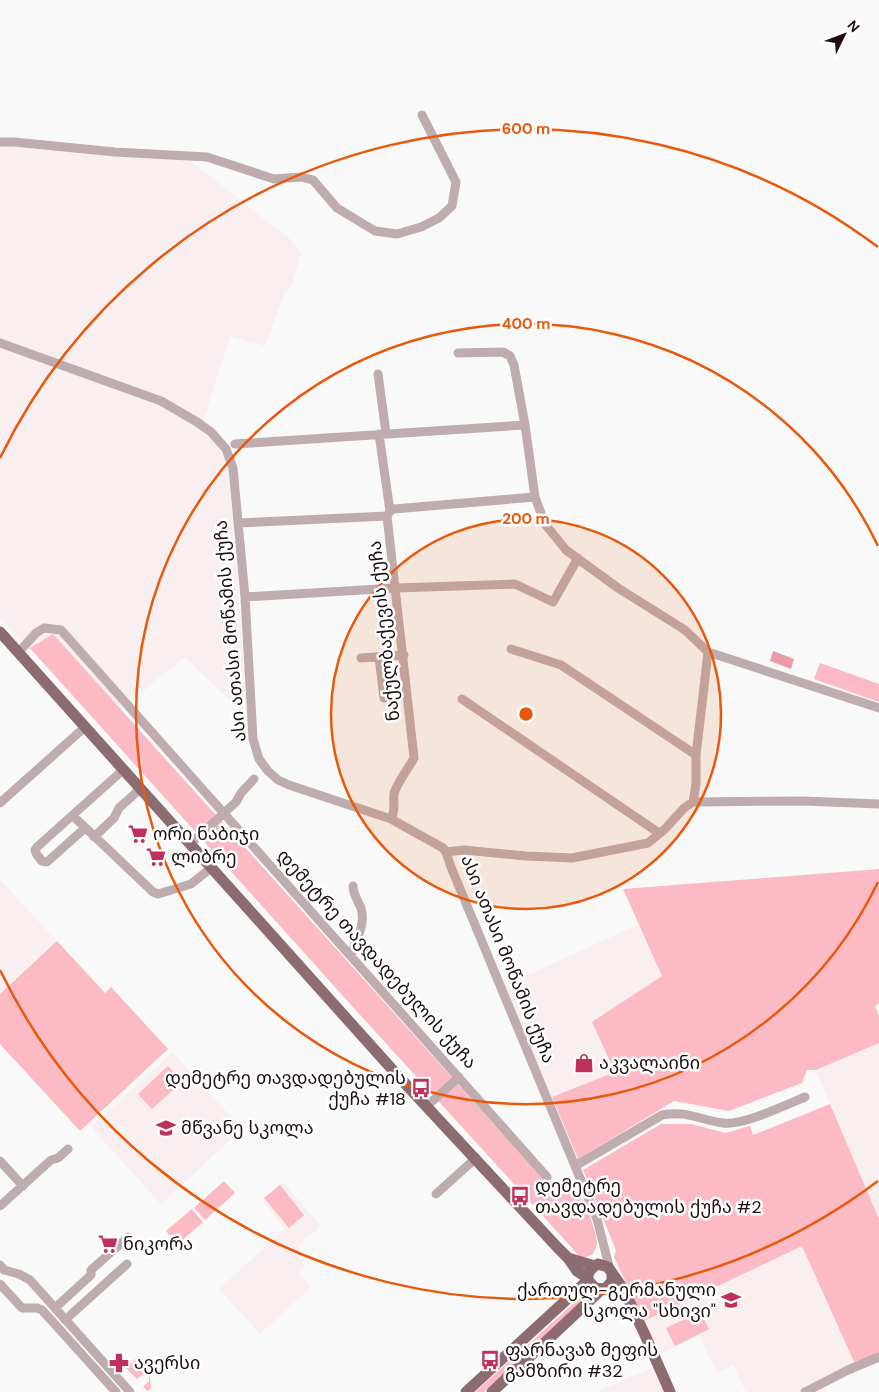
<svg xmlns="http://www.w3.org/2000/svg" width="879" height="1392" font-family="'DM Sans','Noto Sans Georgian',sans-serif">
	<style>
		.built { fill: #f9eef0 }
		.green { fill: #fcbac4 }
		.water { fill: #e99ba8 }
		.lines { fill: none; stroke-linecap: round; stroke-linejoin: round }
		.minor { stroke: #bfacaf; stroke-width: 9 }
		.major { stroke: #8c6c71; stroke-width: 11 }
		.ring { fill: none; stroke: #e8590c; stroke-width: 2.5 }
		.labels { text-anchor: middle; stroke-width: 5; stroke-linejoin: round; paint-order: stroke }
		.street-label { font-size: 18px; fill: #1d0f12; stroke: #fff }
		.poi-label { font-size: 18px; fill: #1d0f12; stroke: #fff; text-anchor: start }
		.centre { fill: #e8590c; stroke: #fff; stroke-width: 2.5 }
		.ring-label { font-size: 15px; text-anchor: middle; font-weight: bold; fill: #e8590c; stroke: #fff; stroke-width: 5; stroke-linejoin: round; paint-order: stroke }
	</style>
	<rect width="100%" height="100%" fill="#f9f9f9"/>
	<path class="built" d="M0 147H21L189 160 291 240 301 253 291 287 285 292 265 346 230 336 203 422 0 339Z
		M0 348 160 405 190 422 214 442 228 466 247 700 242 712 185 657 100 726 0 617Z
		M0 880 57 941 0 994Z
		M639 924 662 976 593 1022 615 1072 552 1097 504 986Z
		M879 1043V1219L816 1070Z
		M172 1052 242 1129 161 1204 91 1127Z
		M283 1182 320 1225 316 1228 318 1230 305 1238 299 1247 297 1256 305 1265 298 1272 311 1287 260 1334 219 1289 285 1229 262 1200Z
		M802 1245 858 1370 823 1385 826 1392H746L733 1365 717 1373 699 1336 660 1354 644 1321Z
		M654 1367 665 1392H596Z"/>
	<path class="green" d="M53 634 546 1182 565 1188 585 1201 596 1235 597 1244 593 1254 582 1259 352 1006 30 648Z
		M820 663 879 684V702L814 679Z
		M879 869V1003L875 1006 879 1016V1043L816 1070H807L802 1083 729 1111 674 1101 578 1159 552 1097 615 1072 592 1022 662 976 623 889Z
		M57 941 105 993 111 987 168 1049 80 1131 0 1044V994Z
		M168 1066 182 1082 152 1109 138 1094Z
		M830 1104 879 1219V1353L855 1364 802 1246 644 1321 614 1257 616 1250 583 1170 661 1124H691L726 1133 750 1126 753 1135Z
		M224 1181 235 1193 205 1220 194 1208Z
		M280 1185 304 1215 289 1228 264 1198Z
		M192 1209 203 1222 177 1245 166 1231Z
		M585 1295 587 1297 586 1300 484 1392H475L582 1296Z
		M700 1312 709 1329 675 1346 666 1328Z
		M138 1357 139 1365 148 1358 151 1388 148 1391 143 1387 149 1381V1377L145 1373 137 1379 126 1368Z"/>
	<path class="water" d="M773 651 794 659 791 669 770 661Z"/>
	<g class="lines">
		<path class="minor" d="M0 142H14L115 152 207 157 274 179 301 177 313 180 337 208 375 231 397 234 421 227 439 218 452 206 456 182 422 115
			M0 343 161 401 197 422 211 432 226 449 233 468 245 597 253 739 259 759 268 771 278 780 289 785 391 819 443 848 446 852 451 867 597 1219 610 1270
			M458 353 503 352 510 356 514 365 525 425 535 497 545 524 566 550 618 588 685 630 708 652 879 708
			M378 374 386 433
			M379 434 390 511 387 516 414 758C410 766 395 786 394 794 393 804 396 810 391 819
			M235 444 525 425
			M390 511 394 509 535 497
			M238 523 387 516
			M245 597 396 588 515 584 553 602 578 558
			M511 649 561 665 696 755
			M18 653 36 633 44 628 61 630 547 1177
			M379 657 384 698
			M361 658 404 655
			M462 699 659 833
			M693 802 803 801 879 804
			M0 803 85 727
			M73 816 153 892 158 894 191 884 211 868
			M85 828 47 862 42 861 37 855 35 850 37 847 123 770
			M94 837 114 818 119 808 140 789
			M190 844 236 802 241 793 254 779
			M446 852 464 850 526 856 572 858 648 843 665 829 684 808 693 802 696 784V755L708 652
			M351 955C356 941 366 924 361 908 358 901 353 894 353 886
			M427 1106 459 1077
			M0 1161 23 1186
			M575 1166 662 1115C686 1110 700 1120 723 1123 742 1126 786 1105 805 1097
			M436 1194 476 1158
			M0 1206 51 1160 58 1158 68 1149
			M0 1265 4 1270 19 1274 30 1280 130 1392
			M0 1284 22 1308H37L42 1310 116 1392
			M55 1308 91 1275V1270L128 1237
			M65 1320 127 1264
			M805 1392 848 1370 879 1357"/>
		<path class="major" d="M0 632 399 1077 558 1248 568 1258 595 1266
			M568 1258 577 1271 588 1278
			M612 1273V1281L605 1289 595 1288 588 1280C587 1272 591 1268 598 1264L608 1267 624 1290 645 1335 670 1392
			M466 1392 588 1280
			M492 1392 602 1289"/>
	</g>
	<circle cx="526" cy="714" r="195" fill="#e8590c" fill-opacity=".12"/>
	<g class="ring">
		<circle cx="526" cy="714" r="195"/>
		<path d="M878 882A390 390 0 1 1 878 546"/>
		<path d="M878 1181A585 585 0 0 1 0 970M0 458A585 585 0 0 1 878 247"/>
	</g>
	<defs>
		<symbol id="supermarket-bare" viewBox="-9 -9 18 18"><path d="M-6-5.5h2.5l.6 2H6L4.5 2H-2.5L-4.4-4H-6ZM-1.5 3.2a1.3 1.3 0 1 0 .1 0ZM3 3.2a1.3 1.3 0 1 0 .1 0Z" fill="#bf305b" stroke="#fff" stroke-width="2.5" paint-order="stroke"/></symbol>
		<symbol id="shop-bare" viewBox="-9 -9 18 18"><path d="M-5-2.5h2.3a2.7 3.5 0 0 1 5.4 0H5L5.5 6h-11ZM-1.5-2.5h3a1.5 2.3 0 0 0-3 0Z" fill="#bf305b" stroke="#fff" stroke-width="2.5" paint-order="stroke"/></symbol>
		<symbol id="bus-bare" viewBox="-9 -9 18 18"><path d="M-5-6H5V4H4V6H2V4H-2V6H-4V4H-5ZM-3.5-4V0h7V-4ZM-3.5 1.2v1.5H-2V1.2ZM2 1.2v1.5H3.5V1.2Z" fill="#bf305b" stroke="#fff" stroke-width="2.5" paint-order="stroke"/></symbol>
		<symbol id="school-bare" viewBox="-9 -9 18 18"><path d="M0-5L7-2L0 1L-7-2ZM-4 1L0 2.5L4 1V4Q0 6-4 4Z" fill="#bf305b" stroke="#fff" stroke-width="2.5" paint-order="stroke"/></symbol>
		<symbol id="pharmacy-bare" viewBox="-9 -9 18 18"><path d="M-2-6h4v4h4v4h-4v4h-4v-4h-4v-4h4Z" fill="#bf305b" stroke="#fff" stroke-width="2.5" paint-order="stroke"/></symbol>
	</defs>
	<g fill-rule="evenodd">
		<use href="#supermarket-bare" x="124" y="820" width="28" height="28"/>
		<use href="#supermarket-bare" x="142" y="843" width="28" height="28"/>
		<use href="#shop-bare" x="570" y="1049" width="28" height="28"/>
		<use href="#bus-bare" x="407" y="1074" width="28" height="28"/>
		<use href="#school-bare" x="152" y="1114" width="28" height="28"/>
		<use href="#bus-bare" x="506" y="1182" width="28" height="28"/>
		<use href="#supermarket-bare" x="94" y="1230" width="28" height="28"/>
		<use href="#school-bare" x="717" y="1286" width="28" height="28"/>
		<use href="#bus-bare" x="476" y="1346" width="28" height="28"/>
		<use href="#pharmacy-bare" x="105" y="1349" width="28" height="28"/>
	</g>
	<g class="labels">
		<g class="street-label">
			<text transform="translate(230 631) rotate(-95)" y="6">ასი ათასი მოწამის ქუჩა</text>
			<text transform="translate(384 631) rotate(-96)" y="6">ნაქულბაქევის ქუჩა</text>
			<text transform="translate(377 959) rotate(48)" y="6">დემეტრე თავდადებულის ქუჩა</text>
			<text transform="translate(508 959) rotate(68)" y="6">ასი ათასი მოწამის ქუჩა</text>
		</g>
		<g class="poi-label">
			<text x="153" y="840">ორი ნაბიჯი</text>
			<text x="171" y="863">ლიბრე</text>
			<text x="599" y="1069">აკვალაინი</text>
			<text x="406" y="1084" text-anchor="end">დემეტრე თავდადებულის<tspan x="406" dy="21">ქუჩა #18</tspan></text>
			<text x="181" y="1134">მწვანე სკოლა</text>
			<text x="535" y="1192">დემეტრე<tspan x="535" dy="21">თავდადებულის ქუჩა #2</tspan></text>
			<text x="123" y="1250">ნიკორა</text>
			<text x="716" y="1296" text-anchor="end">ქართულ-გერმანული<tspan x="716" dy="21">სკოლა "სხივი"</tspan></text>
			<text x="505" y="1356">ფარნავაზ მეფის<tspan x="505" dy="21">გამზირი #32</tspan></text>
			<text x="134" y="1369">ავერსი</text>
		</g>
	</g>
	<circle cx="526" cy="714" r="8" class="centre"/>
	<g class="ring-label">
		<text x="526" y="134">600 m</text>
		<text x="526" y="329">400 m</text>
		<text x="526" y="524">200 m</text>
	</g>
	<g transform="translate(844 35) rotate(48)" stroke="#ffffff" stroke-width="4" paint-order="stroke">
	<path d="M0-4L9 19L0 12L-9 19Z" fill="#1d0f12"/>
	<text y="-8" font-size="14" font-weight="bold" text-anchor="middle" fill="#1d0f12">N</text>
	</g>
</svg>
